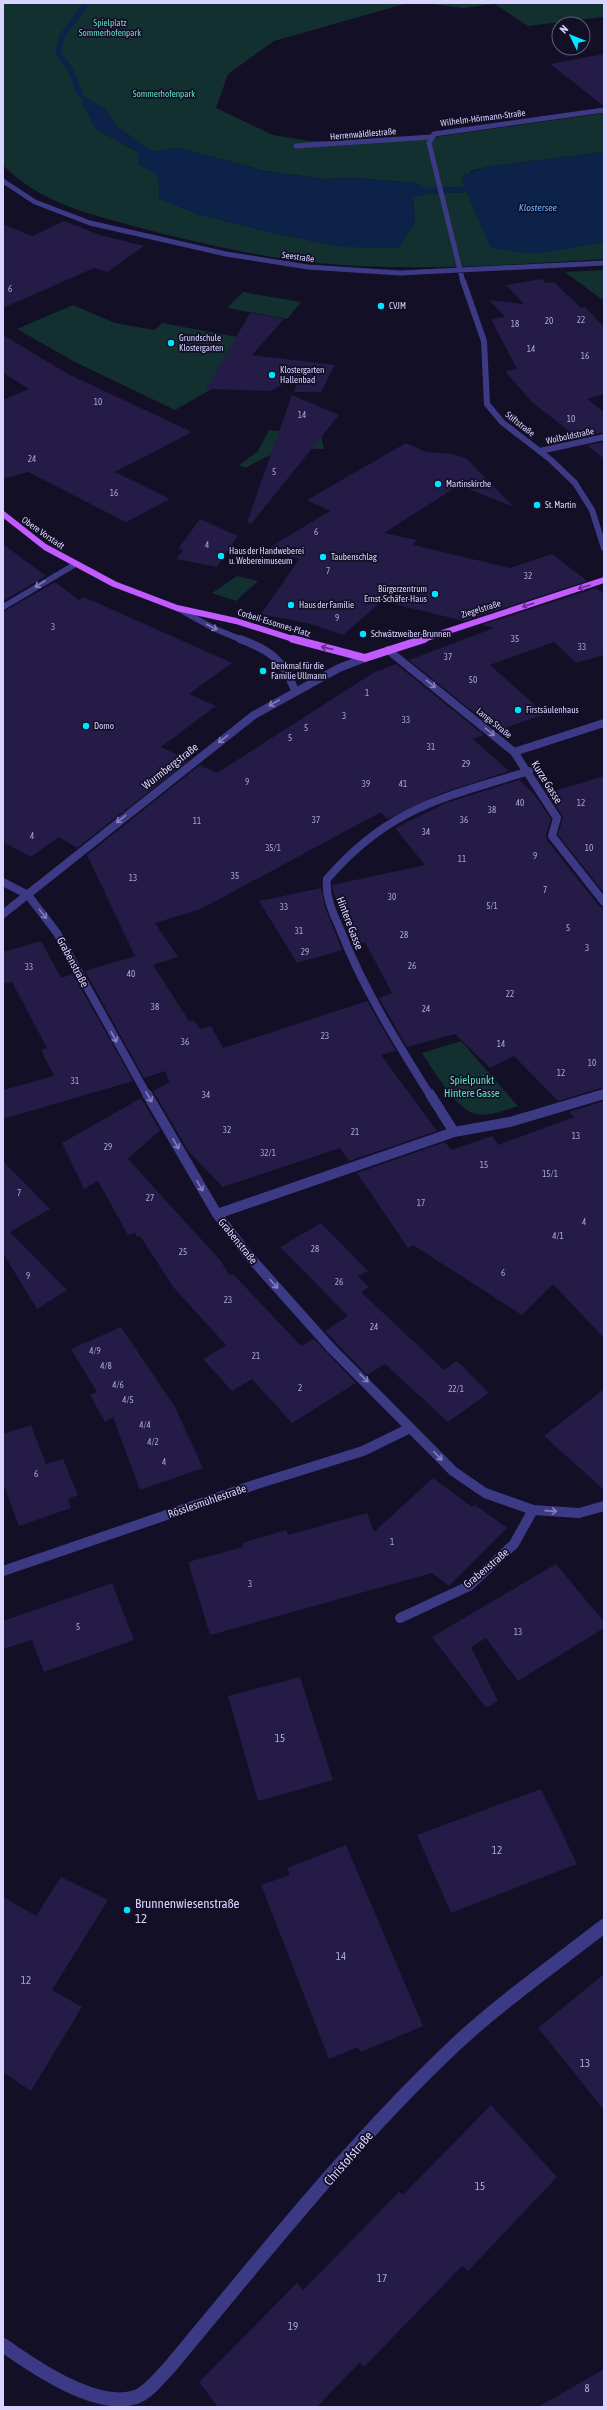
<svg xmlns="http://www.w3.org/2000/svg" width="607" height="2410" font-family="'Asap Condensed',sans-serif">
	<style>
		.green { fill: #12302f }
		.water { fill: #0c2248 }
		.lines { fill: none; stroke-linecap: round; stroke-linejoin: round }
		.stream { stroke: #0c2248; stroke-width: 5.5 }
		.building { fill: #241b47 }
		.minor-far4 { stroke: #3d3a85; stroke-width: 5 }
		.minor-far3 { stroke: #3d3a85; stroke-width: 6 }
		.minor-far2 { stroke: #3d3a85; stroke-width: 8 }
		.minor-far1 { stroke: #3d3a85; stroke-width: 10 }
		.minor { stroke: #3d3a85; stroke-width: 14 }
		.major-far1 { stroke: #c25bff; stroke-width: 6 }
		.major { stroke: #c25bff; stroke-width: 8 }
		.oneway { stroke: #837fbc }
		.oneway2 { stroke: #623188 }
		.poi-dot { fill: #00e5ff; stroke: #130f26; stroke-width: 1.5 }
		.labels { text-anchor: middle; stroke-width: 3.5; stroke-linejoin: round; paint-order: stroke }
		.far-park-label { font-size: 9px; fill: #5fe0c0; stroke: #130f26 }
		.far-street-label { font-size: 9px; fill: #d9d4ff; stroke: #130f26 }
		.number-label { font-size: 9px; fill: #aca6d1 }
		.far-poi-label { font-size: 9px; fill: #d9d4ff; stroke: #130f26; text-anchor: start }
		.far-water-label { font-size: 10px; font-style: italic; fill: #62b6ff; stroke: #130f26 }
		.street-label { font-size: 11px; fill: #d9d4ff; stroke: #130f26 }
		.park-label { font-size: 11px; fill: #5fe0c0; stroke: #130f26 }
		.near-number-label { font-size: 11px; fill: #aca6d1 }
		.near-poi-label { font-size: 13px; fill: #d9d4ff; stroke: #130f26; text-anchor: start }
		.near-street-label { font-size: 13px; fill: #d9d4ff; stroke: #130f26 }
	</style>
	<rect width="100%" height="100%" fill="#130f26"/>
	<path class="green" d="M3 3H408L274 41 228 74 216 108 273 135 309 141H407L604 113V152L487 167 471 171 464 187 424 188 417 183 355 178 324 179 265 171 179 148 153 152 116 126 105 108 96 129 138 152V164C158 173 161 176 159 198L197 214 269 232 342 247 415 222 413 197 426 194 467 192 491 248 584 245 604 242V259C508 265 413 272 317 263 259 257 193 242 137 227 88 214 39 202 3 165Z
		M422 3H604V17L528 26 495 4 464 8Z
		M604 270V301L565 272Z
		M243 292 301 302 287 319 227 308Z
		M73 305 115 323 155 330 162 323 237 337 227 353 217 386 175 410 77 363 17 329Z
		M269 430 321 435 324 449 284 448 245 468 239 465 258 451Z
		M237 576 258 581 236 601 212 593Z
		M461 1041 518 1106C504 1110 487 1118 473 1113 454 1107 433 1069 422 1053Z"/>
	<path class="water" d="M80 95 105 108 116 126 153 152 179 148 265 171 324 179 355 178 417 183 424 188 463 187 462 180 464 175 487 167 604 152V242L542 253H523L491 248 467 192 426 194 413 197 415 222 399 248 342 247 269 232 197 214 159 198C161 176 158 173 138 164V152L96 129 85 110Z"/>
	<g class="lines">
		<path class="stream" d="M80 95 71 70 58 53 62 36 87 3"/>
	</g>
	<path class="building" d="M604 54V106L550 64Z
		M64 221 100 235 144 246 107 272 94 268 3 308V224L32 236Z
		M541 279 546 283 554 282 581 308 585 307 604 327V394L587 399 604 412V432L578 438 532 402 505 371 517 369 491 319 505 317 489 300 524 304 506 285Z
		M250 313 284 319 252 355 335 365 321 392H294L299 376 271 391 206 389Z
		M3 335 68 374 192 432 115 472 170 499 126 522 28 472 3 479V400L29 389 3 373Z
		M292 395 339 415 251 524 247 522Z
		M604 442V459L587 445Z
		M406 443 426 452 452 454 466 458 514 507 459 485 384 533 417 540 413 545 510 568 552 554 587 581 464 621 382 601 343 635 311 624 261 614 299 559 267 549 330 511 307 500Z
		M200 519 238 536 217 567 176 559 183 550 178 549Z
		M3 544 46 576 3 601Z
		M55 582 79 600 84 597 232 663 189 694 216 706 161 747 189 760 77 848 59 837 31 857 3 842V612Z
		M596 588 604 594V655L576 663 554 642 490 665 545 714 497 731 409 660 494 628 482 625Z
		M396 664 484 735 473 739 509 771 442 793 387 819 381 812 201 909 155 923 178 957 153 965 189 1021 194 1020 200 1029 211 1026 223 1048 367 1001 396 1051 381 1055 437 1131 349 1161 340 1148 223 1187 189 1152 153 1091 170 1082 165 1071 144 1078 85 971 135 956 87 855 200 765 217 773 373 673Z
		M604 776V893L558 835 563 817 548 793Z
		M519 780 534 794 551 819 546 834 547 840 599 906 604 908V1087L558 1101 514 1056 490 1068 455 1034 407 1047 379 998 392 993 365 942 353 946 333 891 332 885 425 865 395 828 446 803Z
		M321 888 325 907 342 950 297 963 259 901Z
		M41 941 61 978 73 974 133 1081 3 1119V1090L54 1076 41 1050 47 1048 12 982 3 984V952Z
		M141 1098 160 1130 128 1159 220 1260 230 1276 233 1274 301 1346 314 1339 356 1383 292 1423 252 1379 232 1391 203 1359 226 1345 174 1288 140 1236 137 1237 135 1233 128 1235 98 1181 84 1189 62 1143Z
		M604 1101V1338L553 1284 522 1315 413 1245 408 1248 357 1173 445 1142 451 1150 492 1136 498 1145 574 1117 569 1112Z
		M3 1161 50 1209 10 1232 67 1290 37 1309 3 1253Z
		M321 1223 368 1271 358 1276 369 1287 361 1292 444 1370 457 1361 489 1393 448 1422 385 1364 367 1375 325 1331 348 1316 280 1247Z
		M121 1327 175 1407 203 1468 140 1490 113 1417 105 1422 90 1395 97 1392 71 1349Z
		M604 1389V1490L544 1436Z
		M31 1425 46 1464 63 1459 78 1495 68 1499 71 1508 19 1526 3 1483V1434Z
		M433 1478 472 1507 475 1505 507 1528 449 1586 432 1573 210 1635 188 1562 243 1547 242 1543 286 1530 288 1535 367 1513 374 1532Z
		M556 1564 604 1622V1628L518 1681 486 1638 471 1647 498 1701 486 1708 432 1637Z
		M112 1583 134 1640 44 1672 32 1640 3 1649V1621Z
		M300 1677 333 1780 258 1801 228 1696Z
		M541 1789 577 1864 451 1913 417 1835Z
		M346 1845 423 2026 361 2052 358 2047 329 2059 261 1885 290 1875 287 1868Z
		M61 1877 108 1900 52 1990 82 2007 31 2091 3 2072V1897L36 1916Z
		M604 1974V2110L538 2028Z
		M491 2105 557 2177 468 2271 462 2266 364 2367 360 2362 317 2407H218L199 2382 297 2283 303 2290 399 2192 403 2195Z
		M604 2369V2407H538Z"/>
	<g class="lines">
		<path class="minor-far4" d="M296 146 431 137
			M3 181 35 202 90 223 226 254 308 267 400 273 604 263
			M463 282 429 143 434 134 604 110"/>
		<path class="minor-far3" d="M463 281 484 341 487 404 502 422 551 460 575 483 592 510 604 548
			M540 451 604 437
			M3 607 74 565
			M177 608 213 628 242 640"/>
		<path class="minor-far2" d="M240 639C270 650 284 660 295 691
			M388 650 514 752 557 818 552 836 604 902
			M514 752 604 723
			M3 882 28 895 57 933 147 1095
			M3 914 254 715 339 668 365 658
			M430 1095C396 1041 363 988 340 929 333 913 325 897 327 879 389 807 443 798 529 771
			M601 1095 604 1094"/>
		<path class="minor-far1" d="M147 1094 217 1214 248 1255 331 1348 453 1471 485 1493 533 1510 579 1513 604 1506
			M430 1094 454 1132
			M217 1214 454 1132 510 1122 604 1094
			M3 1571 257 1484 363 1451 410 1428
			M400 1618 469 1586 514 1544 533 1510"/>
		<path class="minor" d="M3 2345C34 2367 96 2410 136 2397 149 2392 158 2379 168 2369 260 2259 350 2144 455 2045 501 2002 554 1965 604 1926"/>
		<path class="major-far1" d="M3 514 45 547 114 584 177 608 236 621 296 640
			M421 640 604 580"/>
		<path class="major" d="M293 639 365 658 424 639"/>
	</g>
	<defs><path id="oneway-shaft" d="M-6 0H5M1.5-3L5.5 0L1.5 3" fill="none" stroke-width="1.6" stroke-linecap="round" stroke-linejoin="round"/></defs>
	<g class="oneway">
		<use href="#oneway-shaft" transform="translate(40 584) rotate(148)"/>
		<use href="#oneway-shaft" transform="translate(212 627) rotate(28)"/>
		<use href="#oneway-shaft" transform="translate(431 684) rotate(39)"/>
		<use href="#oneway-shaft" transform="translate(274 703) rotate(150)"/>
		<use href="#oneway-shaft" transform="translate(490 732) rotate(39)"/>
		<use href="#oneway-shaft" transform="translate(223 739) rotate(142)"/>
		<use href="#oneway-shaft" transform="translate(121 819) rotate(142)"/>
		<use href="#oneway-shaft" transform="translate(43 914) rotate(52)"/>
		<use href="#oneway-shaft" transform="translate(114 1037) rotate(61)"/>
		<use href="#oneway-shaft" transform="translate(149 1097) rotate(60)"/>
		<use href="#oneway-shaft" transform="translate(176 1144) rotate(60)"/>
		<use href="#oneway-shaft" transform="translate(200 1186) rotate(60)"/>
		<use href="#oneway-shaft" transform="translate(274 1284) rotate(48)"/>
		<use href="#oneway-shaft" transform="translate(364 1378) rotate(44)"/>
		<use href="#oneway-shaft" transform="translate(438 1456) rotate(46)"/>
		<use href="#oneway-shaft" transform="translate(551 1511) rotate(4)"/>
	</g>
	<g class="oneway2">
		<use href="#oneway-shaft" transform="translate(584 587) rotate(162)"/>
		<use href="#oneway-shaft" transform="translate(528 605) rotate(163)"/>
		<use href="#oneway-shaft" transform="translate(327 648) rotate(-167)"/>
	</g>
	<g class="poi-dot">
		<circle cx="381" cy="306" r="4"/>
		<circle cx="171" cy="343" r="4"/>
		<circle cx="272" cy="375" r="4"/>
		<circle cx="438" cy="484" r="4"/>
		<circle cx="537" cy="505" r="4"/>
		<circle cx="221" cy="556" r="4"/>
		<circle cx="323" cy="557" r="4"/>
		<circle cx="435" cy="594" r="4"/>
		<circle cx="291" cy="605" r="4"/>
		<circle cx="363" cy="634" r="4"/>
		<circle cx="263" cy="671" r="4"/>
		<circle cx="518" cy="710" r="4"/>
		<circle cx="86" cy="726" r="4"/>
		<circle cx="127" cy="1910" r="4"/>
	</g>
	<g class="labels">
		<g class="far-park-label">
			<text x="110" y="26">Spielplatz<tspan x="110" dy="10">Sommerhofenpark</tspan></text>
			<text x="164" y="97">Sommerhofenpark</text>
		</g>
		<g class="far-street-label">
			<text transform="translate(483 118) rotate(-7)" y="3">Wilhelm-Hörmann-Straße</text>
			<text transform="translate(363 134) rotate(-5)" y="3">Herrenwäldlestraße</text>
			<text transform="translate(298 257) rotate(8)" y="3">Seestraße</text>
			<text transform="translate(520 424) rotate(38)" y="3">Stiftstraße</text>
			<text transform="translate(570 436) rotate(-12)" y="3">Wolboldstraße</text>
			<text transform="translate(43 533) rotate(35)" y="3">Obere Vorstadt</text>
			<text transform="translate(481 609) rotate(-17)" y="3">Ziegelstraße</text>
			<text transform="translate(274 623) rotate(17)" y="3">Corbeil-Essonnes-Platz</text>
			<text transform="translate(494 723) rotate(39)" y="3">Lange Straße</text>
		</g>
		<g class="number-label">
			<text x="10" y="292">6</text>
			<text x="581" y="323">22</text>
			<text x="549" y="324">20</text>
			<text x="515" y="327">18</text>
			<text x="531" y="352">14</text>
			<text x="585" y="359">16</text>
			<text x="98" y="405">10</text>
			<text x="302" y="418">14</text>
			<text x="571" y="422">10</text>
			<text x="32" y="462">24</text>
			<text x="274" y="475">5</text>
			<text x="114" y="496">16</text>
			<text x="316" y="535">6</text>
			<text x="207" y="548">4</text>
			<text x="328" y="574">7</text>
			<text x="528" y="579">32</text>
			<text x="337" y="621">9</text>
			<text x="53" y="630">3</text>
			<text x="515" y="642">35</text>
			<text x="582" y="650">33</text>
			<text x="448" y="660">37</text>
			<text x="473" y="683">50</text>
			<text x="367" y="696">1</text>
			<text x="344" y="719">3</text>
			<text x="406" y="723">33</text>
			<text x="306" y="731">5</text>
			<text x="290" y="741">5</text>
			<text x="431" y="750">31</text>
			<text x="466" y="767">29</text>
			<text x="247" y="785">9</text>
			<text x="366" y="787">39</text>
			<text x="403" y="787">41</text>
			<text x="520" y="806">40</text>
			<text x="581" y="806">12</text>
			<text x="492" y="813">38</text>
			<text x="316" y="823">37</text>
			<text x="464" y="823">36</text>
			<text x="197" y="824">11</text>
			<text x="426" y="835">34</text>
			<text x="32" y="839">4</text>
			<text x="273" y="851">35/1</text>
			<text x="589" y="851">10</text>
			<text x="535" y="859">9</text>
			<text x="462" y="862">11</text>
			<text x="235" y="879">35</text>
			<text x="133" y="881">13</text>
			<text x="545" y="893">7</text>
			<text x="392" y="900">30</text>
			<text x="492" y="909">5/1</text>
			<text x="284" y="910">33</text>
			<text x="568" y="931">5</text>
			<text x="299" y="934">31</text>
			<text x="404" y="938">28</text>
			<text x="587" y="951">3</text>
			<text x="305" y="955">29</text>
			<text x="412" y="969">26</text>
			<text x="29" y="970">33</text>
			<text x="131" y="977">40</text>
			<text x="510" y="997">22</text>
			<text x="155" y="1010">38</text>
			<text x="426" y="1012">24</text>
			<text x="325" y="1039">23</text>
			<text x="185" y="1045">36</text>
			<text x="501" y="1047">14</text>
			<text x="592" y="1066">10</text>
			<text x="561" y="1076">12</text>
			<text x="75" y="1084">31</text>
			<text x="206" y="1098">34</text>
			<text x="227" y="1133">32</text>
			<text x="355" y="1135">21</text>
			<text x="576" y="1139">13</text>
			<text x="108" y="1150">29</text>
			<text x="268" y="1156">32/1</text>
			<text x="484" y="1168">15</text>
			<text x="550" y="1177">15/1</text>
			<text x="19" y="1196">7</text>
			<text x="150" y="1201">27</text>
			<text x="421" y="1206">17</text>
			<text x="584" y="1225">4</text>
			<text x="558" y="1239">4/1</text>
			<text x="315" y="1252">28</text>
			<text x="183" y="1255">25</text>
			<text x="503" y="1276">6</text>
			<text x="28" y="1279">9</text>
			<text x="339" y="1285">26</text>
			<text x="228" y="1303">23</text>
			<text x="374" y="1330">24</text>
			<text x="95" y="1354">4/9</text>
			<text x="256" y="1359">21</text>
			<text x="106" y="1369">4/8</text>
			<text x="118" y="1388">4/6</text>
			<text x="300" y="1391">2</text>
			<text x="456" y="1392">22/1</text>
			<text x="128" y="1403">4/5</text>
			<text x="145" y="1428">4/4</text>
			<text x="153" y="1445">4/2</text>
			<text x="164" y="1465">4</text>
			<text x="36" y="1477">6</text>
			<text x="392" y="1545">1</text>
			<text x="250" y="1587">3</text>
			<text x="78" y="1630">5</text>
			<text x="518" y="1635">13</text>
		</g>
		<g class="far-poi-label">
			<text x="389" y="309">CVJM</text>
			<text x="179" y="341">Grundschule<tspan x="179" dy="10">Klostergarten</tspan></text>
			<text x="280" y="373">Klostergarten<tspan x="280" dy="10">Hallenbad</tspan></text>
			<text x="446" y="487">Martinskirche</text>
			<text x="545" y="508">St. Martin</text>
			<text x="229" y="554">Haus der Handweberei<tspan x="229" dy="10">u. Webereimuseum</tspan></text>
			<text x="331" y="560">Taubenschlag</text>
			<text x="427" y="592" text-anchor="end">Bürgerzentrum<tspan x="427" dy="10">Ernst-Schäfer-Haus</tspan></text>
			<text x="299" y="608">Haus der Familie</text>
			<text x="371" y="637">Schwätzweiber-Brunnen</text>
			<text x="271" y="669">Denkmal für die<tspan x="271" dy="10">Familie Ullmann</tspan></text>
			<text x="526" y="713">Firstsäulenhaus</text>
			<text x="94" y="729">Domo</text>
		</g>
		<g class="far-water-label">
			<text x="538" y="211">Klostersee</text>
		</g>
		<g class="street-label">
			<text transform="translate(170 766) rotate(-38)" y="4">Wurmbergstraße</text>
			<text transform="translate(547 782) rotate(58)" y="4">Kurze Gasse</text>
			<text transform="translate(350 923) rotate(69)" y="4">Hintere Gasse</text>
			<text transform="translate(73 962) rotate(62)" y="4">Grabenstraße</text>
			<text transform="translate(238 1241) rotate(51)" y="4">Grabenstraße</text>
			<text transform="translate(207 1501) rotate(-19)" y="4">Rösslesmühlestraße</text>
			<text transform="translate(486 1568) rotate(-40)" y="4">Grabenstraße</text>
		</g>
		<g class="park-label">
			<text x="472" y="1084">Spielpunkt<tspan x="472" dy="13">Hintere Gasse</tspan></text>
		</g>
		<g class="near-number-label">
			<text x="280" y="1742">15</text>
			<text x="497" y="1854">12</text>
			<text x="341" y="1960">14</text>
			<text x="26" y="1984">12</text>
			<text x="585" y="2067">13</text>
			<text x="480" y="2190">15</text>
			<text x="382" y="2282">17</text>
			<text x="293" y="2330">19</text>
			<text x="587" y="2392">8</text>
		</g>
		<g class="near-poi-label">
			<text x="135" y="1908">Brunnenwiesenstraße<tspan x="135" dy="15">12</tspan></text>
		</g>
		<g class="near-street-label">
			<text transform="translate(348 2158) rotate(-49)" y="5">Christofstraße</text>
		</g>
	</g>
	<rect width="607" height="2410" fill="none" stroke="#d9d4ff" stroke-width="8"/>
	<g transform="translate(571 36) rotate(313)"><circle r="19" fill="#130f26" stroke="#625e7d"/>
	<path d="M0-3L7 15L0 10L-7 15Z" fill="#00e5ff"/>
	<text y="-6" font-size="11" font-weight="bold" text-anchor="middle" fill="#d9d4ff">N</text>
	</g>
</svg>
